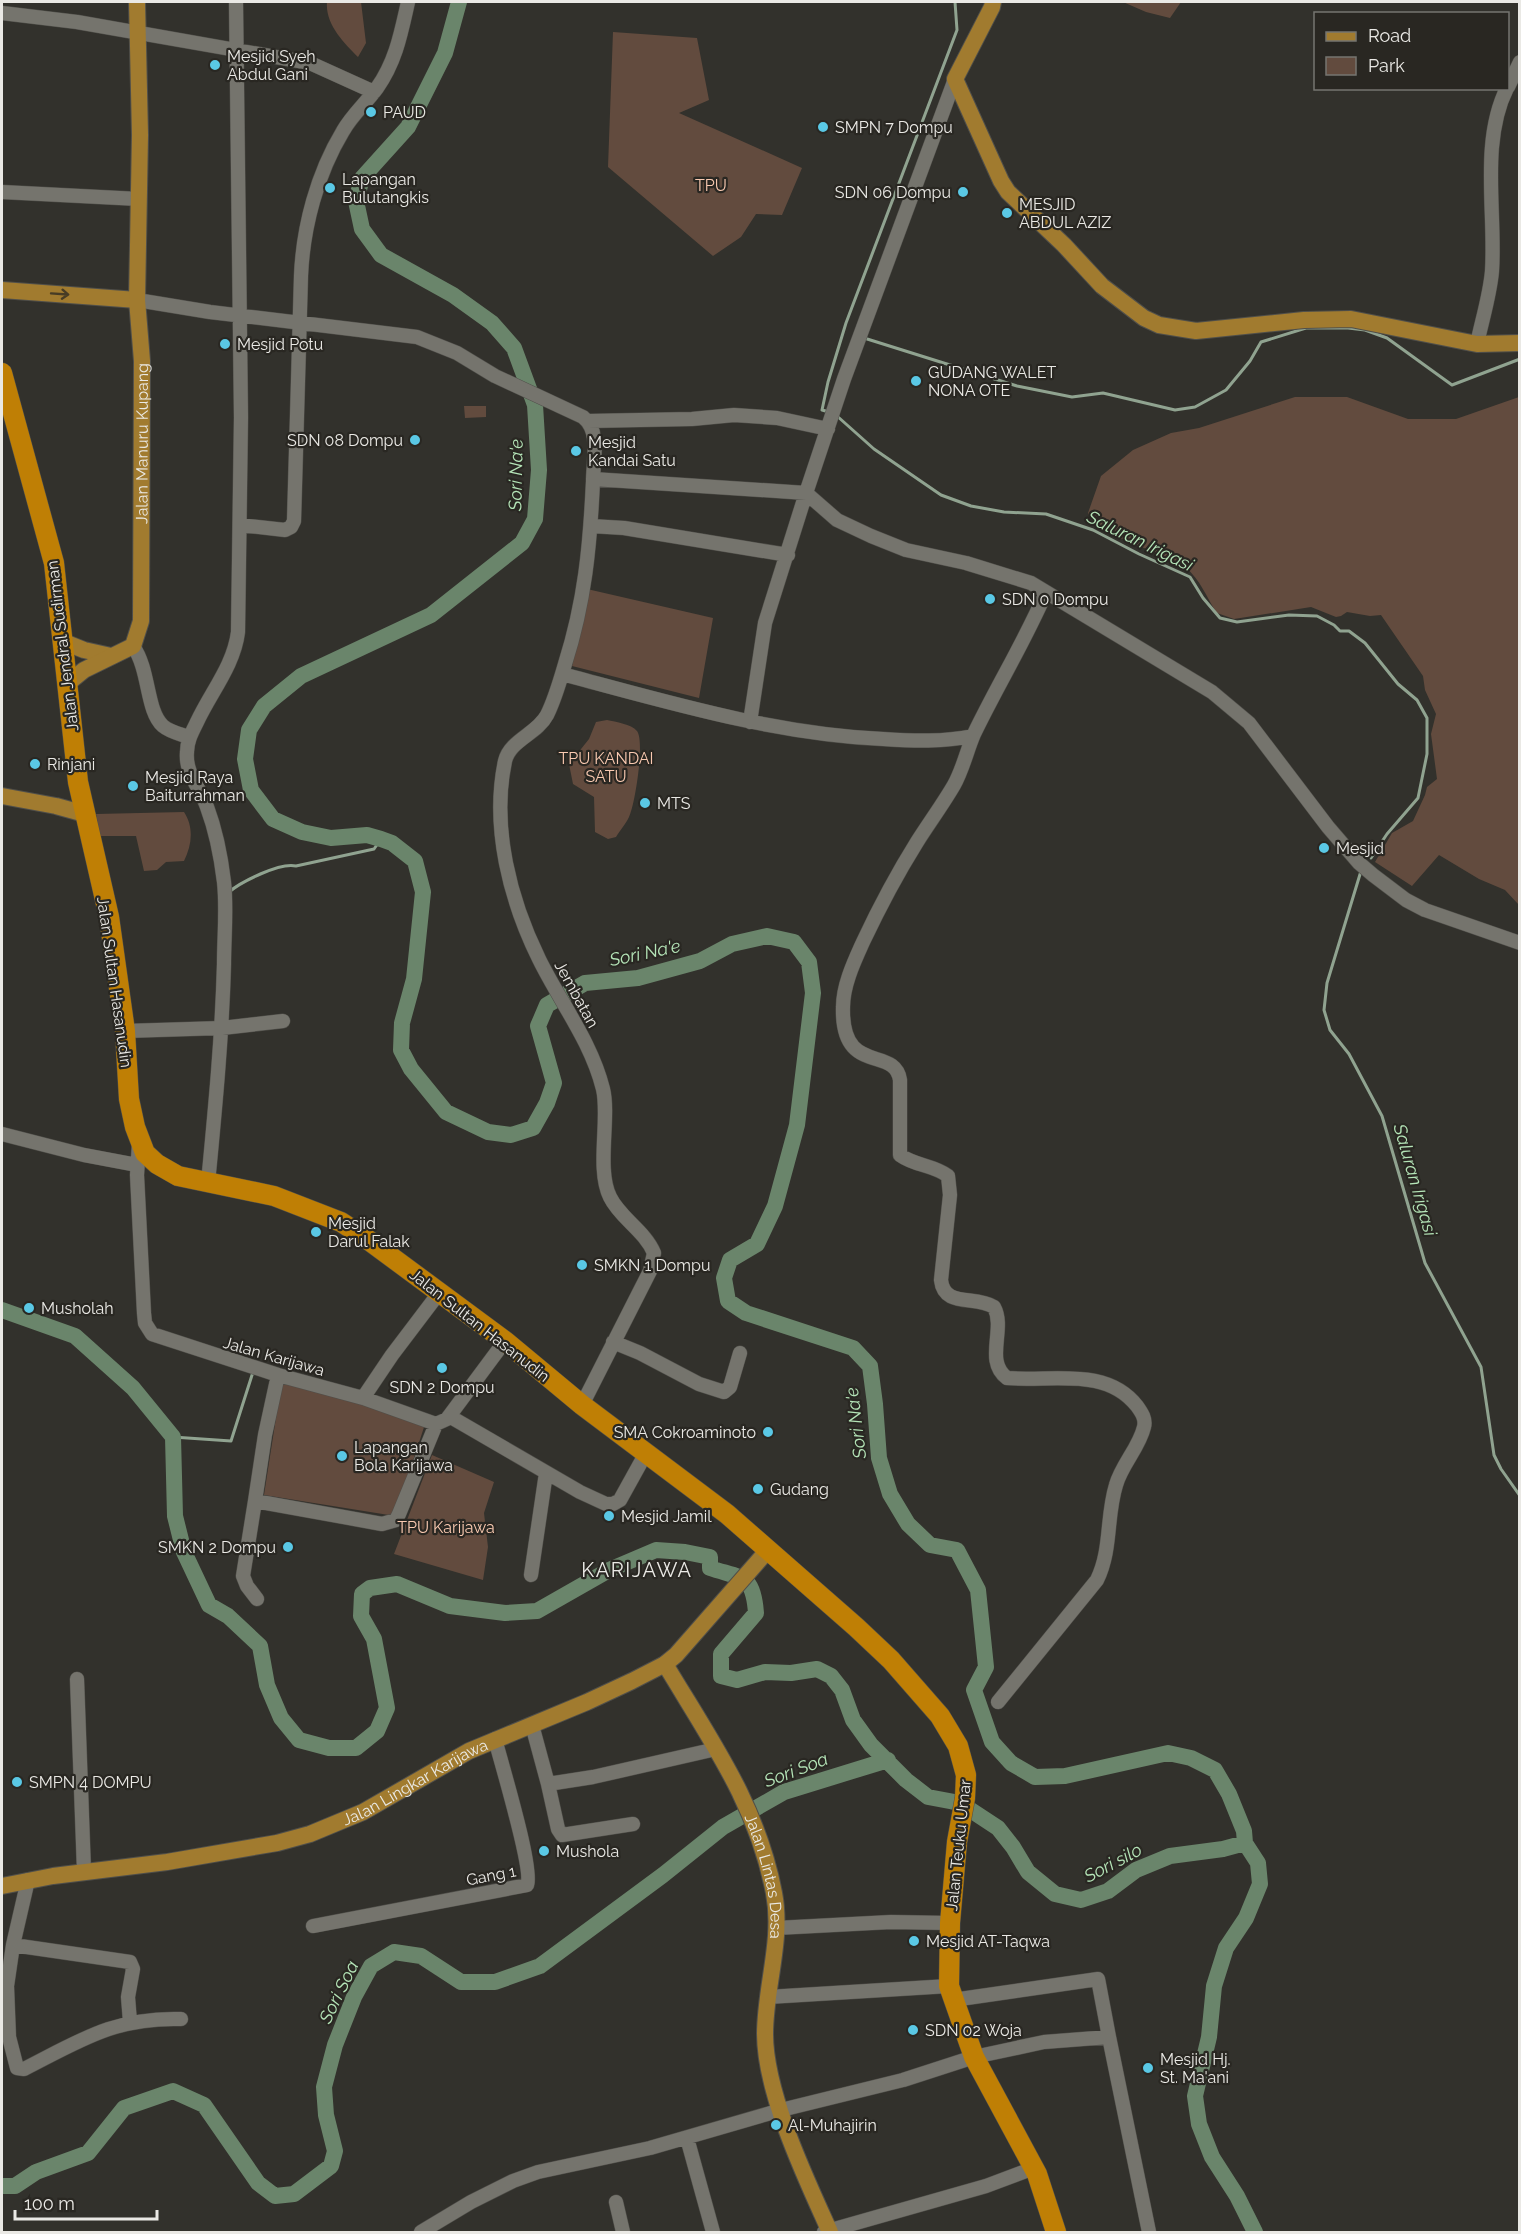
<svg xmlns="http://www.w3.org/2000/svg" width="1521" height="2234" font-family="Raleway,sans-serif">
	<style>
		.green { fill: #624b3e }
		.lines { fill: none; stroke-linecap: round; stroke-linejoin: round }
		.stream { stroke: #90a390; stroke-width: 3 }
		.river { stroke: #6a856b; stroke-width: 16 }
		.minor-casing { stroke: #504f4a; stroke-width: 15 }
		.major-casing { stroke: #504f4a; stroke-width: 18 }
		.highway-casing { stroke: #504f4a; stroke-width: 21 }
		.minor { stroke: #75746d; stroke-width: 14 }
		.major { stroke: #a17b2f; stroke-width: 16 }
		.highway { stroke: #bf7f05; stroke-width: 20 }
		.oneway { stroke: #473c25 }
		.poi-dot { fill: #5ac8e5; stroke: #292722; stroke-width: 2 }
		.labels { text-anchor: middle; stroke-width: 4.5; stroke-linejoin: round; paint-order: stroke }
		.poi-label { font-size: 16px; fill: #eae9e5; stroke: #292722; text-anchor: start }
		.park-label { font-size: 16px; fill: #facab1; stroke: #292722 }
		.street-label { font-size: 16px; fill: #eae9e5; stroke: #292722 }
		.water-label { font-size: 18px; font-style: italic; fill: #b5e5b8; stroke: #292722 }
		.quarter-label { font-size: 20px; letter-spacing: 1.5px; fill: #eae9e5; stroke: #292722 }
	</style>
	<rect width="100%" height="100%" fill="#32312c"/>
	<path class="green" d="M327 2H361L366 43 358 57C344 43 325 24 327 2Z
		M1123 2H1181L1170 18 1146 12Z
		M613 32 697 38 709 100 679 113 802 168 782 215 756 214 741 237 713 256 608 167Z
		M1295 397H1347L1408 419H1456L1519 397V905L1505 890 1479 879 1439 855 1412 886 1375 862 1392 833 1413 821 1425 795 1427 787 1437 779 1431 734 1436 714 1425 690 1423 676 1381 615 1370 616 1347 612 1341 616 1336 617 1311 607 1234 619 1217 613C1206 597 1201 580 1185 567 1166 551 1094 537 1088 513L1101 476 1133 450 1171 433 1199 428Z
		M464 406H486V417L465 418Z
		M587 589 713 618 699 698 572 666Z
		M607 720C616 722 631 724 637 731 645 741 635 805 629 817 626 824 620 830 616 837L608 839 595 832 594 797 573 784 569 764 589 739 596 722Z
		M184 812C194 827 192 845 184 861L166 862 157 870 144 871 136 836H100L96 814Z
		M282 1379 427 1418 395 1516 264 1495Z
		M432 1455 494 1482 484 1513 488 1547 483 1580 394 1554Z"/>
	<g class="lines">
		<path class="stream" d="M864 338 1017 386 1072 397 1103 393 1175 410 1195 407 1226 390 1250 361 1261 342 1306 328H1348L1365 330 1387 338 1452 385 1520 359
			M829 412 822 410 828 382 846 323 957 30 955 2
			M837 416 874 449 941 495 971 506 1004 512 1046 514 1093 530 1139 554 1190 577 1203 598 1220 618 1237 622 1289 615 1317 616 1334 625 1340 631H1349L1365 643 1398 684 1417 700 1427 718V754L1418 798 1387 834 1371 858
			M1361 871 1327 983 1324 1010 1330 1030 1349 1054 1382 1116 1425 1263 1481 1367 1494 1455 1501 1469 1520 1496
			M229 892C241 882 280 862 296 866L374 849 381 839
			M173 1437 231 1441 253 1372"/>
		<path class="river" d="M459 2 445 53 408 127 362 178 356 201 362 229 381 255 453 295 492 323 514 348 535 405 539 470 535 519 522 543 431 615 301 676 264 706 249 730 245 759 251 790 273 819 302 832 331 838 367 835 381 839 392 843 415 861 423 892 414 979 402 1023 401 1050 411 1069 446 1112 488 1132 511 1135 533 1128 547 1103 554 1083 538 1026 547 1005 585 983 638 978 700 961 732 944 767 936 794 942 809 962 813 993 797 1125 775 1206 757 1244 730 1260 724 1278 728 1301 746 1313 853 1348 870 1366 875 1404 879 1458 890 1494 908 1524 930 1545 957 1550 978 1590 986 1667 974 1690 992 1742 1011 1763 1035 1777 1065 1776 1168 1753 1191 1758 1215 1770 1229 1794 1244 1831 1245 1843
			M2 1310 75 1336 133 1388 173 1437 175 1516 184 1552 209 1605 228 1616 260 1646 267 1685 281 1718 299 1740 329 1748H356L377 1731 387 1708 374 1639 361 1616 362 1594 370 1588 397 1584 450 1606 505 1613 537 1611 609 1570 656 1550 685 1552 710 1557V1568C743 1579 753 1574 756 1613L721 1654V1676L737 1680 765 1672 791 1673 817 1669 831 1676 842 1690 853 1720 871 1745 906 1780 928 1797 960 1803 998 1828 1013 1847 1028 1872 1055 1894 1081 1900 1108 1891 1136 1870 1170 1856 1223 1849 1245 1843 1258 1863 1260 1884 1246 1918 1226 1948 1214 1986 1209 2037 1195 2096 1199 2124 1212 2157 1237 2196 1255 2232
			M2 2186H15L36 2172 88 2153 124 2108 173 2091 204 2105 258 2183 275 2196 294 2194 331 2166 335 2151 326 2115 324 2087 335 2045 354 1997 371 1966 394 1952 421 1956 461 1982H495L540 1966 663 1875 723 1827 784 1792 888 1760"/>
		<defs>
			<path id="minor" d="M2 13 77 22 310 63 374 92
				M955 79 844 379 806 493 837 520 871 536 906 550 966 563 1031 583 1212 692 1249 723 1328 827 1359 863 1373 875 1406 900 1425 910 1520 943
				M1508 87 1520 62
				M2 192 139 199
				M137 300 210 312 417 337 457 353 495 376 583 417C601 431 593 461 593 481 590 546 585 601 565 664 560 681 555 699 547 715 537 734 510 740 505 761 491 827 510 900 539 959 560 1002 591 1041 603 1089 610 1118 596 1169 610 1197 620 1218 645 1231 654 1253L650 1271 582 1405
				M1477 344C1482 320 1490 295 1492 271 1496 213 1480 142 1507 88
				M588 421 692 419 734 415 777 418 828 429
				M593 479 806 493 765 623 750 722
				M240 525 285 530 291 527 294 521 301 276C303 227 317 174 343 131 352 115 366 103 377 88 396 61 401 33 408 2
				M591 526 624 528 788 555
				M133 646C150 670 146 711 163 726 170 732 180 734 189 737
				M562 674C668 702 773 734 883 739 914 741 943 742 973 736
				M125 1031 222 1028 283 1021
				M2 1134 84 1155 137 1165
				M139 1143 137 1175 144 1313 145 1323 152 1334 278 1375 363 1398 436 1424 447 1419 505 1341
				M208 1183C215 1110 222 1038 224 964 224 937 227 909 224 882 221 857 216 831 207 807 200 787 185 774 187 752 187 741 192 732 197 722 211 692 234 665 238 632L241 417 236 2
				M613 1342 640 1353 699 1384 724 1392 730 1387 740 1353
				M278 1375 265 1435 255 1501 382 1524 396 1520 399 1514 436 1424
				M363 1398 392 1355 439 1293
				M449 1416 580 1492 606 1504H613L620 1500 646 1453
				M255 1501 243 1576 247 1586 257 1599
				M531 1575 546 1473
				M77 1679 84 1871
				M998 1702 1097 1580C1112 1549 1106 1517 1116 1485 1122 1464 1139 1448 1144 1427 1146 1419 1142 1413 1137 1406 1106 1366 1051 1382 1007 1378 984 1361 1006 1329 994 1307 975 1295 944 1308 941 1280L950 1195 948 1176C934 1165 915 1166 900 1155V1080C895 1045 841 1077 843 1007 843 985 854 962 863 942 879 908 897 874 917 842 929 823 943 804 954 785 963 769 967 750 974 734 997 686 1025 641 1046 592
				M532 1725 548 1784 593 1777 716 1749
				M548 1784 558 1829 562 1835 633 1824
				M28 1880 13 1945 7 1986 9 2037 17 2068 24 2069C81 2040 115 2017 181 2019
				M313 1926 527 1885C534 1871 501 1762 495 1739
				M776 1928 891 1922 950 1923
				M13 1945 130 1962 133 1969 128 1997 130 2022
				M768 1997 949 1986
				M953 2000 1098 1979 1109 2037
				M687 2138 713 2232
				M616 2202 623 2232
				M421 2232 471 2202 513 2181 538 2172 650 2148 781 2110 903 2080 974 2057 1044 2042 1109 2037 1149 2232
				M824 2232 986 2186 1034 2168"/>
			<g id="major">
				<path d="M993 2 992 7 955 79 1001 181 1008 192 1064 245 1102 286 1144 318 1159 325 1196 331 1304 320 1351 319 1477 344 1520 343"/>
				<path d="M2 290 137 300"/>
				<path d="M64 642 84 650 111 656"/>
				<path id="s1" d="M68 683 84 670 133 646 141 621 142 361 137 300 140 135 137 2"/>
				<path d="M2 796 56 806 85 814"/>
				<path id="s2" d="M665 1664C711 1741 757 1804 774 1893 783 1940 765 1987 765 2034 765 2093 806 2179 830 2232"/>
				<path id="s3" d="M2 1886 53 1876 167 1862 277 1843 310 1834 363 1812 469 1751 587 1702 632 1681 665 1664 676 1655 768 1550"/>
			</g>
			<path id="highway" d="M2 373 54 563 78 782 109 917 125 1031 129 1099 135 1127 145 1153 157 1164 178 1176 274 1196 341 1222 367 1239 505 1341 582 1405 727 1514 856 1627 891 1660 940 1716 958 1746 966 1775 965 1798 957 1842 950 1923 949 1986 974 2057 1037 2174 1056 2232"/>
		</defs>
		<use href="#minor" class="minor-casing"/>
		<use href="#major" class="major-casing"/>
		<use href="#highway" class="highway-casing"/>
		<use href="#minor" class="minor"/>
		<use href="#major" class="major"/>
		<use href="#highway" class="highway"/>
	</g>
	<defs><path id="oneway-shaft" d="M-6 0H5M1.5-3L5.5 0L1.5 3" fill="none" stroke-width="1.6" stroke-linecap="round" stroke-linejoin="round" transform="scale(1.5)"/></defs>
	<use class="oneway" href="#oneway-shaft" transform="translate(60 294) rotate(4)"/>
	<g class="poi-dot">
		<circle cx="215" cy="65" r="6"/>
		<circle cx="371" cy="112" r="6"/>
		<circle cx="823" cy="127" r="6"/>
		<circle cx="330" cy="188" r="6"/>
		<circle cx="963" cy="192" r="6"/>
		<circle cx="1007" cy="213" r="6"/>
		<circle cx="225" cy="344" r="6"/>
		<circle cx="916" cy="381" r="6"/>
		<circle cx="415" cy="440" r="6"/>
		<circle cx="576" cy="451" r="6"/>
		<circle cx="990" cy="599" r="6"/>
		<circle cx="35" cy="764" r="6"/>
		<circle cx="133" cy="786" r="6"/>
		<circle cx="645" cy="803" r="6"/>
		<circle cx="1324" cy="848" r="6"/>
		<circle cx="316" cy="1232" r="6"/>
		<circle cx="582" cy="1265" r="6"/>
		<circle cx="29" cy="1308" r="6"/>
		<circle cx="442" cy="1368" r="6"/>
		<circle cx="768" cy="1432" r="6"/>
		<circle cx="342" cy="1456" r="6"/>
		<circle cx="758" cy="1489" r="6"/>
		<circle cx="609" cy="1516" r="6"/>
		<circle cx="288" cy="1547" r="6"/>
		<circle cx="17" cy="1782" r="6"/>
		<circle cx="544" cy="1851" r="6"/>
		<circle cx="914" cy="1941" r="6"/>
		<circle cx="913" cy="2030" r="6"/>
		<circle cx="1148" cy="2068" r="6"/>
		<circle cx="776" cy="2125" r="6"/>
	</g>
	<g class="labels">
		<g class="poi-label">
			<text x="227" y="62">Mesjid Syeh<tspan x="227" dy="18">Abdul Gani</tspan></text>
			<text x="383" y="118">PAUD</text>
			<text x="835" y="133">SMPN 7 Dompu</text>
			<text x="342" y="185">Lapangan<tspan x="342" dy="18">Bulutangkis</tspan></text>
			<text x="951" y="198" text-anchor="end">SDN 06 Dompu</text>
			<text x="1019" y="210">MESJID<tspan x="1019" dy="18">ABDUL AZIZ</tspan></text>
			<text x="237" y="350">Mesjid Potu</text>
			<text x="928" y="378">GUDANG WALET<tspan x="928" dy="18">NONA OTE</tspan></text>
			<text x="403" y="446" text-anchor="end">SDN 08 Dompu</text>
			<text x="588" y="448">Mesjid<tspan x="588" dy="18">Kandai Satu</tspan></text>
			<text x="1002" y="605">SDN 0 Dompu</text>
			<text x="47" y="770">Rinjani</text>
			<text x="145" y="783">Mesjid Raya<tspan x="145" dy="18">Baiturrahman</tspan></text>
			<text x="657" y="809">MTS</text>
			<text x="1336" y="854">Mesjid</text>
			<text x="328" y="1229">Mesjid<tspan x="328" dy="18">Darul Falak</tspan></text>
			<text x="594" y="1271">SMKN 1 Dompu</text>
			<text x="41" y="1314">Musholah</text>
			<text x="442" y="1393" text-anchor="middle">SDN 2 Dompu</text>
			<text x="756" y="1438" text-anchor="end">SMA Cokroaminoto</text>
			<text x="354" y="1453">Lapangan<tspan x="354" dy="18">Bola Karijawa</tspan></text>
			<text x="770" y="1495">Gudang</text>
			<text x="621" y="1522">Mesjid Jamil</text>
			<text x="276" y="1553" text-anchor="end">SMKN 2 Dompu</text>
			<text x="29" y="1788">SMPN 4 DOMPU</text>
			<text x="556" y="1857">Mushola</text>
			<text x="926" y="1947">Mesjid AT-Taqwa</text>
			<text x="925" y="2036">SDN 02 Woja</text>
			<text x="1160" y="2065">Mesjid Hj.<tspan x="1160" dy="18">St. Ma'ani</tspan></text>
			<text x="788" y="2131">Al-Muhajirin</text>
		</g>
		<g class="park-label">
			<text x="711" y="191">TPU</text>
			<text x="606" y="764">TPU KANDAI<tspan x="606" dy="18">SATU</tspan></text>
			<text x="446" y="1533">TPU Karijawa</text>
		</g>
		<g class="street-label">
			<text dy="6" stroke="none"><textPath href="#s1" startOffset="279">Jalan Manuru Kupang</textPath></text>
			<text transform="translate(62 646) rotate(-97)" y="6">Jalan Jendral Sudirman</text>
			<text transform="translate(115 982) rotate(82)" y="6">Jalan Sultan Hasanudin</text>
			<text transform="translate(577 994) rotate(61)" y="6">Jembatan</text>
			<text transform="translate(480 1325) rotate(38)" y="6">Jalan Sultan Hasanudin</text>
			<text transform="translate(274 1356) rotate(16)" y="6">Jalan Karijawa</text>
			<text dy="6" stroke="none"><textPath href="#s3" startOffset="430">Jalan Lingkar Karijawa</textPath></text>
			<text transform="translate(958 1845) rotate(-84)" y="6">Jalan Teuku Umar</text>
			<text transform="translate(491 1875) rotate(-11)" y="6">Gang 1</text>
			<text dy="6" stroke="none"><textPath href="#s2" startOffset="237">Jalan Lintas Desa</textPath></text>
		</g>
		<g class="water-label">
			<text transform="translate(516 475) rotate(-89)" y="6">Sori Na'e</text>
			<text transform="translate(1140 541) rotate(26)" y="6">Saluran Irigasi</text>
			<text transform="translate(645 953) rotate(-12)" y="6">Sori Na'e</text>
			<text transform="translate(1415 1180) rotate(74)" y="6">Saluran Irigasi</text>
			<text transform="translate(856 1423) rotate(-97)" y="6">Sori Na'e</text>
			<text transform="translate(796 1770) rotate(-21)" y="6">Sori Soa</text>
			<text transform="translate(1113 1863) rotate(-28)" y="6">Sori silo</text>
			<text transform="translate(339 1992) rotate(-64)" y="6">Sori Soa</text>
		</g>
		<g class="quarter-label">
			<text x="637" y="1577">KARIJAWA</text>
		</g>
	</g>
	<rect width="1521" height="2234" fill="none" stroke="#eae9e5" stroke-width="6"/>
	<rect x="1314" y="12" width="195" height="78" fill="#292722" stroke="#767570" stroke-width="1.5"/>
	<rect x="1326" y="32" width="30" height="9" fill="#a17b2f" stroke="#767570" stroke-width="1.5"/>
	<text x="1368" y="42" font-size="18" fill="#eae9e5">Road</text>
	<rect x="1326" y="57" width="30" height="18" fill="#624b3e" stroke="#767570" stroke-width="1.5"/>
	<text x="1368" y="72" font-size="18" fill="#eae9e5">Park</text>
	<path d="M15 2210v9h142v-9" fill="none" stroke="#eae9e5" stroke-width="3"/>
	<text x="24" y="2210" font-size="18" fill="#eae9e5" stroke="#292722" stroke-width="4.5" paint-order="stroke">100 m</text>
</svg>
